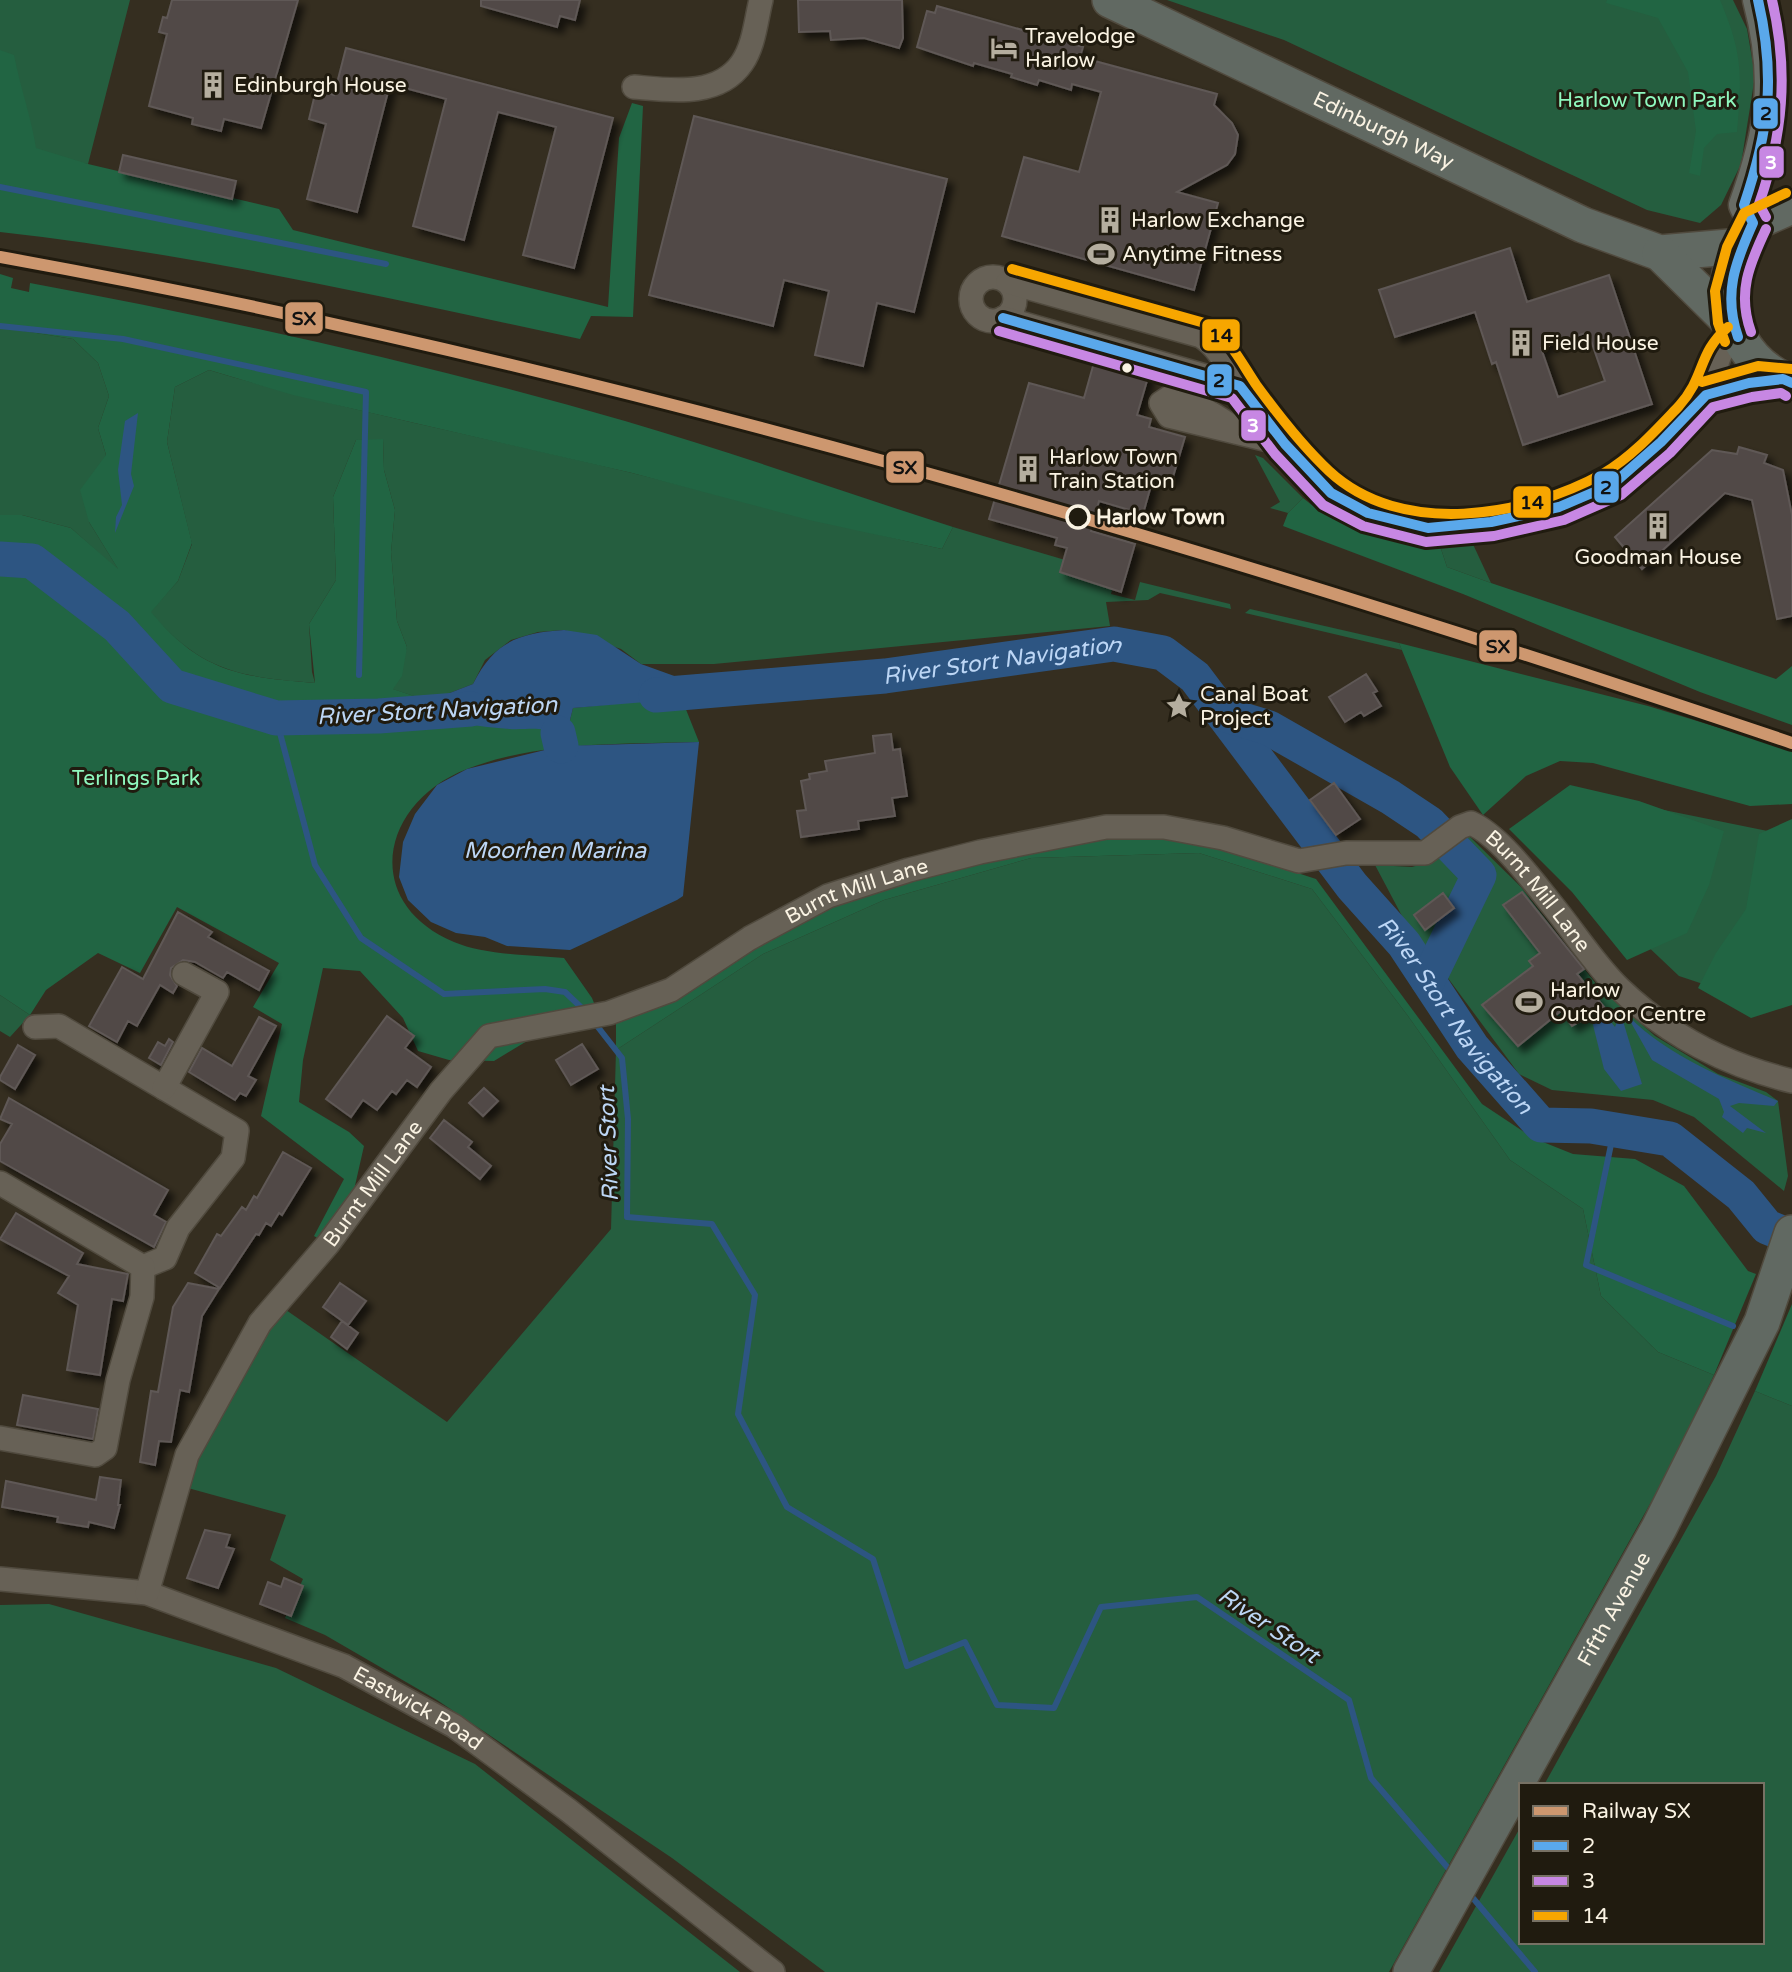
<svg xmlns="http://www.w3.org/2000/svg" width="1792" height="1972" font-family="'Varela Round',sans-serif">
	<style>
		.green { fill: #255e3f }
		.forest { fill: #216543 }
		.water { fill: #2d5582 }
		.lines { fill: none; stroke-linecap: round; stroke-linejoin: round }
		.stream { stroke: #2d5582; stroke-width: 6 }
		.river { stroke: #2d5582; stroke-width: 35 }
		.building { fill: #514a47; stroke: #5f5856; stroke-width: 2; fill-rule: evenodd; filter: url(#shadow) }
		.minor-casing { stroke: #504a3e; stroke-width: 26 }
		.major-casing { stroke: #504a3e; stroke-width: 33 }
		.highway-casing { stroke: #504a3e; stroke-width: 38 }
		.minor { stroke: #676156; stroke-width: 23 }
		.major { stroke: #686c65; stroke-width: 30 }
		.highway { stroke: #616962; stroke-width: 35 }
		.bus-1-casing { stroke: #201b0f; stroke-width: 16 }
		.bus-2-casing { stroke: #201b0f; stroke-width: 16 }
		.bus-3-casing { stroke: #201b0f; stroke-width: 16 }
		.bus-1 { stroke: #5aa8eb; stroke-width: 10 }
		.bus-2 { stroke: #c787e3; stroke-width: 10 }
		.bus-3 { stroke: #f7a600; stroke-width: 10 }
		.rail-1-casing { stroke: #201b0f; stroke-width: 18 }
		.rail-1 { stroke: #cd976f; stroke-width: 12 }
		.bus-dot { fill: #faf3e3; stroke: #201b0f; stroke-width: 2.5 }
		.stop-dot { fill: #201b0f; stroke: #faf3e3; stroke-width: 3.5 }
		.labels { text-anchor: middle; stroke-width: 6; stroke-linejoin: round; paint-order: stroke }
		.poi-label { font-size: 21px; fill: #faf3e3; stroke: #201b0f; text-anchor: start }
		.park-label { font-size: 21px; fill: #8ff8be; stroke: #201b0f }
		.street-label { font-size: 21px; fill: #faf3e3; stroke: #201b0f }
		.stop-label { font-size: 21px; font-weight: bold; fill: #faf3e3; stroke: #201b0f; text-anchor: start }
		.water-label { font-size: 23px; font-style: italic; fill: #bcd6f5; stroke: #201b0f }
		.line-badge { stroke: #201b0f; stroke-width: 2.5 }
		.badge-label { font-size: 19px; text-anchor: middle; font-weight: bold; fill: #fff }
		.pale-badge-label { font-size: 19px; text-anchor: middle; font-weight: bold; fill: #111 }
	</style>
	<defs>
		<filter id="shadow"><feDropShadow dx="6" dy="6" stdDeviation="3.5" flood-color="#0009"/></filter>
	</defs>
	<rect width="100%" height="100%" fill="#352e20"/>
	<path class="green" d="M0 0H130L88 164 0 152Z
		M1167 0H1733L1747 29 1755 76 1741 164 1721 205 1700 223 1647 210 1284 40Z
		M0 327 73 339 98 363 109 396 98 428 106 455 89 522 120 572 71 528 22 515H0Z
		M209 370C348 412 491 438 632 473 736 499 837 526 942 549L953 527 1116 575 1111 594 1135 600 1140 582 1230 604 1231 609 1160 593 1148 600 1106 602 1110 626 714 664H641L621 649 564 630 538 632 511 640 485 660 473 684 429 701 392 689 407 647 397 621 391 552 395 510 384 470 383 440H356L333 497 336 580 309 624 312 672 315 683C240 677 202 672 150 612L178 581 192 544 167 442 175 387Z
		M1255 455 1263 458 1303 498 1288 513 1270 508 1280 502Z
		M1471 540 1491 583 1447 567 1439 543Z
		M1250 609 1399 643 1402 650 1245 613Z
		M1585 794 1792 836 1769 1006 1679 976 1529 834Z
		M1469 836 1521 887 1596 984 1655 1036 1718 1074 1766 1092 1778 1101 1788 1176 1784 1191 1694 1117 1653 1100 1552 1090 1519 1074 1402 916 1375 865 1412 867 1426 863Z
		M1199 853 1312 889 1408 1016 1510 1160 1583 1209 1601 1296 1658 1352 1714 1375 1665 1477 1389 1972H825L672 1858 437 1700 325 1635 285 1618 303 1579 270 1560 286 1515 177 1485 276 1303 447 1422 611 1229 616 1050 763 954 884 900 1031 858Z
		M0 995 30 1015 10 1037 0 1031Z
		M1755 1391 1792 1406V1972H1439L1521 1826V1942H1762V1785H1544L1716 1476Z
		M49 1604 276 1668 475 1764 740 1972H0V1605Z"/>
	<path class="forest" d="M1607 0H1720C1743 54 1742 75 1737 132L1717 134 1704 148 1700 176 1689 173 1696 131 1688 72 1658 18 1606 3Z
		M0 50 14 55C20 87 31 116 36 148L88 164 279 209 293 230 608 307 619 138 632 103 643 106 633 317 591 316 580 339C387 298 196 254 0 232Z
		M0 274 13 278 11 288 29 292 30 283C230 320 430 365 625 421 735 453 843 492 953 527L942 549 809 520 632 473 293 395 209 370 175 387 167 442 192 543 178 581 151 612C201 672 240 677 315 683L309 624 336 580 333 497 356 440 383 439 384 470 395 510 391 552 397 621 407 647 402 676 393 689 429 701 423 713 511 729 536 726 558 733 569 724 573 708 681 697 699 742C622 744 541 741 467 769 381 802 360 902 454 942 484 955 531 955 564 958L592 998 600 1018 527 1041 494 1061 449 1060 418 1051 403 1018 360 971 323 968 303 1060 299 1102 349 1132 364 1146 354 1190 328 1244 314 1236 344 1179 261 1116 282 1024 253 1007 279 963 177 907 140 973 98 953 46 990 30 1015 0 995V515H22L71 528 118 569 89 522 80 490 106 455 98 428 109 396 98 363 73 339 0 327Z
		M1303 498C1339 529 1392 541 1439 543L1447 567 1491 583 1776 679 1792 666V725L1700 692 1463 594 1283 526 1288 513Z
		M1399 643 1648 706 1792 750V804L1750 806 1593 763 1560 761 1526 776 1483 815 1450 767Z
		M1570 785 1639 801 1724 831 1709 885 1687 933 1627 960 1572 892 1509 829Z
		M1792 819V1005L1751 1018 1698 988 1716 953 1746 909 1759 834Z
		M1139 834 1218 847 1316 879 1482 1104 1533 1138 1573 1154 1635 1159 1684 1186 1748 1271 1756 1274 1714 1375 1658 1352 1601 1296 1583 1209 1510 1160 1408 1016 1312 889 1199 853 1031 858 884 900 763 954 616 1050V1019L787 920 1005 851Z
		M1792 1304V1406L1755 1391Z"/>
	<path class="water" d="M138 413 131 474 134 486 115 533 116 517 122 505 118 470 125 421Z
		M564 630 597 635 641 664 691 682 702 692 670 700 573 708 569 724 558 733C536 726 530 730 509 729 480 727 450 722 423 713L429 701 473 684C494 642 518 633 564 630Z
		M699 742 683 896 677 900 570 950 507 946 485 937 456 933 431 922 408 900 399 877 403 842 415 814 437 785 467 769 561 746Z
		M1262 762 1319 837 1313 841 1256 767Z
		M1602 1011 1615 1027 1620 1014 1625 1012C1663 1055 1727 1079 1778 1101L1774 1106 1739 1103 1730 1106 1766 1133 1747 1128 1743 1133 1722 1117 1724 1112 1719 1099 1652 1060 1629 1019 1623 1021 1642 1084 1621 1091 1604 1069 1592 1021Z"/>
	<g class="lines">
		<path class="stream" d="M0 187 386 264
			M0 326 123 339 366 392 359 675
			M276 718 315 865 361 938 444 994 545 989 565 992 585 1011
			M594 1022 622 1058 628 1119 627 1217 712 1224 755 1295 738 1414 787 1507 873 1559 907 1666 965 1642 997 1705 1054 1708 1101 1607 1197 1597 1349 1700 1371 1778 1454 1875
			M1614 1130 1586 1265 1733 1326
			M1467 1891 1535 1972"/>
		<g class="river">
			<path d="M0 559 32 561 117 626 172 686 276 718 379 716 471 709"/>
			<path id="s1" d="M656 695 885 676 1114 644 1163 653 1195 677 1352 886 1404 944 1472 1047 1541 1125 1591 1126 1670 1139 1741 1195 1767 1227 1792 1237"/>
			<path d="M1223 714 1269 728 1390 797 1429 823 1479 875 1428 980"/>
			<path d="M558 733 561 746"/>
		</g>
	</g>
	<path class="building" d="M172 0H298L261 128 224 119 221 131 192 124 193 118 149 106 167 34 159 32 163 17 167 18Z
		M481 0H580L575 20 560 16 557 27 481 6Z
		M798 0H902L903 38 899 48 864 38 831 40 830 31 799 32Z
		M937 6 1083 47 1080 57 1217 94 1214 105 1232 123 1238 135 1235 154 1227 165 1177 192 1218 203 1194 290 1002 236 1024 157 1079 172 1101 92 1072 84 1071 90 1039 80 1037 85 1011 77 1012 74 974 63 973 66 917 47 927 11 935 13Z
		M346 48 613 118 574 268 523 255 556 127 498 112 464 240 413 226 446 99 390 84 357 212 307 199 326 124 309 119 316 90 334 95Z
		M694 116 947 179 914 312 877 303 863 366 815 355 829 291 784 280 773 326 649 295Z
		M123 155 236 181 232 199 119 172Z
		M1510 248 1527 302 1609 275 1652 404 1523 445 1496 362 1492 364 1475 312 1395 337 1379 290ZM1588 332 1605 381 1558 397 1541 348Z
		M1095 359 1149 374 1137 415 1151 419 1149 427 1185 437 1172 480 1154 475 1143 514 1099 501 1091 531 1135 544 1121 592 1060 572 1067 548 1055 545 1057 538 989 519 1029 383 1084 398Z
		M1739 447 1767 455 1764 463 1783 470 1792 515V616L1777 619 1752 500 1725 493 1642 569 1615 537 1712 450 1737 454Z
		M1366 674 1377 691 1373 693 1381 706 1364 716 1361 712 1345 722 1329 697Z
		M891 734 893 750 900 749 907 796 892 798 895 816 858 821 859 829 801 837 797 811 806 810 801 781 810 779 809 774 827 771 825 761 875 753 873 736Z
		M1334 783 1360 819 1336 835 1310 800Z
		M1522 892 1584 969 1577 974 1604 1007 1572 1026 1561 1011 1518 1046 1482 1005 1533 966 1529 961 1540 953 1503 905Z
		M1443 893 1454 908 1425 930 1414 915Z
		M178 912 212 932 208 937 269 971 259 990 227 972 223 978 195 962 183 960 171 968 170 975 177 986 173 993 160 985 137 1026 128 1021 117 1042 89 1026 122 967 143 979Z
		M387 1016 414 1036 405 1048 431 1067 417 1087 407 1080 396 1094 392 1091 377 1110 363 1100 351 1117 326 1099Z
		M259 1017 276 1026 248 1076 256 1080 246 1096 240 1093 235 1100 189 1072 202 1048 232 1066Z
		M169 1039 173 1042 161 1065 149 1058 158 1042 165 1046Z
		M582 1044 598 1069 571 1085 556 1060Z
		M18 1045 35 1055 15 1089 0 1080V1077Z
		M484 1088 498 1101 483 1116 469 1103Z
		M9 1098 168 1190 154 1215 166 1222 154 1247 0 1161V1144L12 1124 0 1119Z
		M444 1120 472 1142 468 1147 491 1166 480 1179 430 1138Z
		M283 1152 311 1168 282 1215 279 1213 271 1226 266 1223 259 1235 256 1234 220 1288 195 1273 217 1234 221 1236 242 1207 246 1210 254 1196 257 1198Z
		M16 1213 83 1253 77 1264 128 1274 123 1301 112 1299 100 1375 67 1370 78 1305 58 1293 69 1276 0 1239Z
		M188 1283 219 1289 202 1316 189 1392 180 1390 171 1442 159 1441 155 1465 140 1462 151 1391 158 1392 173 1307Z
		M340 1283 366 1301 348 1325 323 1307Z
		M342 1321 358 1333 347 1349 331 1337Z
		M23 1395 98 1409 93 1439 17 1425Z
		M100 1477 121 1480 118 1505H120L114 1528 89 1522 88 1527 57 1522 58 1517 2 1507 6 1481 96 1500Z
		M205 1530 230 1535 226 1547 234 1549 218 1588 187 1578Z
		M284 1578 303 1586 291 1616 260 1604 268 1582 281 1587Z"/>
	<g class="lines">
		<defs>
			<g id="minor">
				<path d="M634 87C669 90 718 98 742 63 754 46 756 20 761 0"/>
				<circle cx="993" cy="299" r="22"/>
				<path d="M1008 282 1201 336C1220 348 1227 368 1240 386 1266 423 1296 461 1330 491 1356 514 1404 529 1439 529 1485 530 1574 507 1613 484 1634 472 1692 416 1706 396 1715 383 1714 364 1722 351 1726 346 1734 341 1738 337"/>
				<path d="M1003 318 1240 386"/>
				<path d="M1706 395 1749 383 1783 379"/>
				<path d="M1239 432C1216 415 1197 404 1170 397L1161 403 1169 416 1285 444"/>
				<path d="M35 1027 59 1026 237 1131 233 1158 178 1228 165 1258 143 1267"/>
				<path d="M164 1088 217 992 184 974"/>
				<path d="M0 1183 143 1267 142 1297 118 1380 105 1448 95 1455 0 1438"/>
				<path id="s2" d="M0 1579 147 1593 344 1666 454 1726 568 1810 773 1972"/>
				<path id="s3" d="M147 1593 187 1455 260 1323 328 1244 441 1091 489 1036 609 1013 671 990 750 938 828 896 909 870 980 852 1106 827H1164L1223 838 1299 861 1346 853H1425L1460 827 1471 823C1500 836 1533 881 1553 906 1575 933 1595 965 1620 989 1668 1035 1728 1066 1792 1081"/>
			</g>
			<path id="major" d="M1753 223 1744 205C1771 130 1779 79 1758 0"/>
			<g id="highway">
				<path id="s4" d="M1110 0 1583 225 1660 253 1741 246"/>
				<path d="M1792 206 1753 223C1746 239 1734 255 1730 273 1721 320 1746 366 1792 383"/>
				<path d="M1660 253 1733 325"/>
				<path id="s5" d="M1411 1972 1659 1528 1762 1322 1792 1233"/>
			</g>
		</defs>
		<use href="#minor" class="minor-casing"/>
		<use href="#major" class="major-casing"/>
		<use href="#highway" class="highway-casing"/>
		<use href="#minor" class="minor"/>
		<use href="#major" class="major"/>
		<use href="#highway" class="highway"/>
		<defs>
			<path id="bus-1" d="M1753 223 1744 205C1769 131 1776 77 1758 0
				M1003 318 1240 386 1285 444 1331 493 1368 513 1428 528 1491 522 1559 507 1613 484 1661 442 1706 395 1749 383 1783 379 1792 383
				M1738 337C1723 294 1735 263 1753 223"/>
			<path id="bus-2" d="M1766 217 1759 204C1783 135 1789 72 1772 0
				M999 331 1232 398 1275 454 1323 505 1363 526 1426 542 1494 536 1564 520 1621 495 1670 453 1713 407 1752 397 1781 393 1786 396
				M1751 332C1737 293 1749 265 1766 229"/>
			<path id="bus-3" d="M1012 269 1208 324C1231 340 1242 364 1257 386 1279 416 1302 446 1329 471 1401 538 1525 517 1604 473 1632 457 1657 429 1679 406 1706 376 1697 354 1728 327
				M1725 342 1718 323 1715 291 1727 247 1744 213 1786 193
				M1702 382 1758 366 1792 369"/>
		</defs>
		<use href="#bus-1" class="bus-1-casing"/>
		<use href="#bus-2" class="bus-2-casing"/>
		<use href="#bus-3" class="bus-3-casing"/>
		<use href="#bus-1" class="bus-1"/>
		<use href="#bus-2" class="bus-2"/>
		<use href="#bus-3" class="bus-3"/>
		<defs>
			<path id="rail-1" d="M0 257C610 367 1206 545 1792 743"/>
		</defs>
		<use href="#rail-1" class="rail-1-casing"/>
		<use href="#rail-1" class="rail-1"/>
	</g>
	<defs>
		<symbol id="hotel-bare" viewBox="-9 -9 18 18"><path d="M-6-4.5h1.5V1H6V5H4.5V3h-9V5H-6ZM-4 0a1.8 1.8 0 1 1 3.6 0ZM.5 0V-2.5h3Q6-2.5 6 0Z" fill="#b5ae9f" stroke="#201b0f" stroke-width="2.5" paint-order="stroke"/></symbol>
		<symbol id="building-bare" viewBox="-9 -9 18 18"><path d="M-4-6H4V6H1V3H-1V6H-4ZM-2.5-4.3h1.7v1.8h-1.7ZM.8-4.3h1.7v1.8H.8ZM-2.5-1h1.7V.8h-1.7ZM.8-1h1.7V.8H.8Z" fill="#b5ae9f" stroke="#201b0f" stroke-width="2.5" paint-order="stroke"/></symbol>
		<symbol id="stadium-bare" viewBox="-9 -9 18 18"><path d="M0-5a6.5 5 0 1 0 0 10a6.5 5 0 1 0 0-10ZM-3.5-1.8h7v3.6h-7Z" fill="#b5ae9f" stroke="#201b0f" stroke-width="2.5" paint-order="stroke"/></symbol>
		<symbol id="sight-bare" viewBox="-9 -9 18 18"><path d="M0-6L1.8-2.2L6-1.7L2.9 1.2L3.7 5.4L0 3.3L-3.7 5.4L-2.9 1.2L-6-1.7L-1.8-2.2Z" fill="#b5ae9f" stroke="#201b0f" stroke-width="2.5" paint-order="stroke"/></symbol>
	</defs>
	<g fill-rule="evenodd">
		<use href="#hotel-bare" x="985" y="29" width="38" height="38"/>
		<use href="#building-bare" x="194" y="66" width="38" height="38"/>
		<use href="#building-bare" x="1091" y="201" width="38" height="38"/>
		<use href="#stadium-bare" x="1082" y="235" width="38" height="38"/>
		<use href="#building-bare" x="1502" y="324" width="38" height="38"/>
		<use href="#building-bare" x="1009" y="450" width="38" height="38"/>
		<use href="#building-bare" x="1639" y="507" width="38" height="38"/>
		<use href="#sight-bare" x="1160" y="687" width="38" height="38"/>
		<use href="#stadium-bare" x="1510" y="983" width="38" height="38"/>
	</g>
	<circle class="bus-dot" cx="1127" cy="368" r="6"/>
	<circle class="stop-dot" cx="1078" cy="517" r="11"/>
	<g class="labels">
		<g class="poi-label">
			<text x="1025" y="43">Travelodge<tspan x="1025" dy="24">Harlow</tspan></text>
			<text x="234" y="92">Edinburgh House</text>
			<text x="1131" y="227">Harlow Exchange</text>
			<text x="1122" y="261">Anytime Fitness</text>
			<text x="1542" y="350">Field House</text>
			<text x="1049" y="464">Harlow Town<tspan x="1049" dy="24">Train Station</tspan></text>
			<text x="1658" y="564" text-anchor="middle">Goodman House</text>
			<text x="1200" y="701">Canal Boat<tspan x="1200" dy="24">Project</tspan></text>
			<text x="1550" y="997">Harlow<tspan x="1550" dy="24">Outdoor Centre</tspan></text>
		</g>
		<g class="park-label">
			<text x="1647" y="107">Harlow Town Park</text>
			<text x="136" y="785">Terlings Park</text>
		</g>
		<g class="street-label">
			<text dy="7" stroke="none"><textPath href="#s4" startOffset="303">Edinburgh Way</textPath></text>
			<text dy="7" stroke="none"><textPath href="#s3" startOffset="1796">Burnt Mill Lane</textPath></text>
			<text dy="7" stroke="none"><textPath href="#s3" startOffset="1062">Burnt Mill Lane</textPath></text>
			<text dy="7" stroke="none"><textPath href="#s3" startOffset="474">Burnt Mill Lane</textPath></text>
			<text dy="7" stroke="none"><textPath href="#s5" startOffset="416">Fifth Avenue</textPath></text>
			<text dy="7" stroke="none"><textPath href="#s2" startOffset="443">Eastwick Road</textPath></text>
		</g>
		<g class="stop-label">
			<text x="1096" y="524">Harlow Town</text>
		</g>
		<g class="water-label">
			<text dy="8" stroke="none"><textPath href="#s1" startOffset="348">River Stort Navigation</textPath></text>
			<text transform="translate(437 710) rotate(-3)" y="8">River Stort Navigation</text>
			<text x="555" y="858">Moorhen Marina</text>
			<text dy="8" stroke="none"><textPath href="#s1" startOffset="978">River Stort Navigation</textPath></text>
			<text transform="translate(608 1144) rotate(-92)" y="8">River Stort</text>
			<text transform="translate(1269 1625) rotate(34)" y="8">River Stort</text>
		</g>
	</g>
	<g class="line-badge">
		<rect x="1752" y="97" width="27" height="33" rx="7" fill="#5aa8eb"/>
		<rect x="1758" y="145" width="27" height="34" rx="7" fill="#c787e3"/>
		<rect x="284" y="301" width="40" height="34" rx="7" fill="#cd976f"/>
		<rect x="1201" y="318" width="40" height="34" rx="7" fill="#f7a600"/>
		<rect x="1206" y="363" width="27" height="34" rx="7" fill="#5aa8eb"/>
		<rect x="1240" y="409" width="27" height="33" rx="7" fill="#c787e3"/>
		<rect x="885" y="450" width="40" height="34" rx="7" fill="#cd976f"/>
		<rect x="1593" y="470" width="27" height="34" rx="7" fill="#5aa8eb"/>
		<rect x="1512" y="485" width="40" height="34" rx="7" fill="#f7a600"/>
		<rect x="1478" y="629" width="40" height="34" rx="7" fill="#cd976f"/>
	</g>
	<g class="badge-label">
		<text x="1771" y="169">3</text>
		<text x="1253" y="432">3</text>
	</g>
	<g class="pale-badge-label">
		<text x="1766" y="120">2</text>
		<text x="304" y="325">SX</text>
		<text x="1221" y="342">14</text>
		<text x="1219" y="387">2</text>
		<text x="905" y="474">SX</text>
		<text x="1606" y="494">2</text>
		<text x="1532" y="509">14</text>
		<text x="1498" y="653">SX</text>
	</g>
	<rect x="1519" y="1783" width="245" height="161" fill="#201b0f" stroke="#777164" stroke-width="2"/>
	<rect x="1533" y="1806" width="35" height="10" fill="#cd976f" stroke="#777164" stroke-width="2"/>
	<text x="1582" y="1818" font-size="21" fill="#faf3e3">Railway SX</text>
	<rect x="1533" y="1841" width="35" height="10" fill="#5aa8eb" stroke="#777164" stroke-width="2"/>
	<text x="1582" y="1853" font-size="21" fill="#faf3e3">2</text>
	<rect x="1533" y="1876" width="35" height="10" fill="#c787e3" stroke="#777164" stroke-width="2"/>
	<text x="1582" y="1888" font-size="21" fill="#faf3e3">3</text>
	<rect x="1533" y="1911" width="35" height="10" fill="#f7a600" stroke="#777164" stroke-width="2"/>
	<text x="1582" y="1923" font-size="21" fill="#faf3e3">14</text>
</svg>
